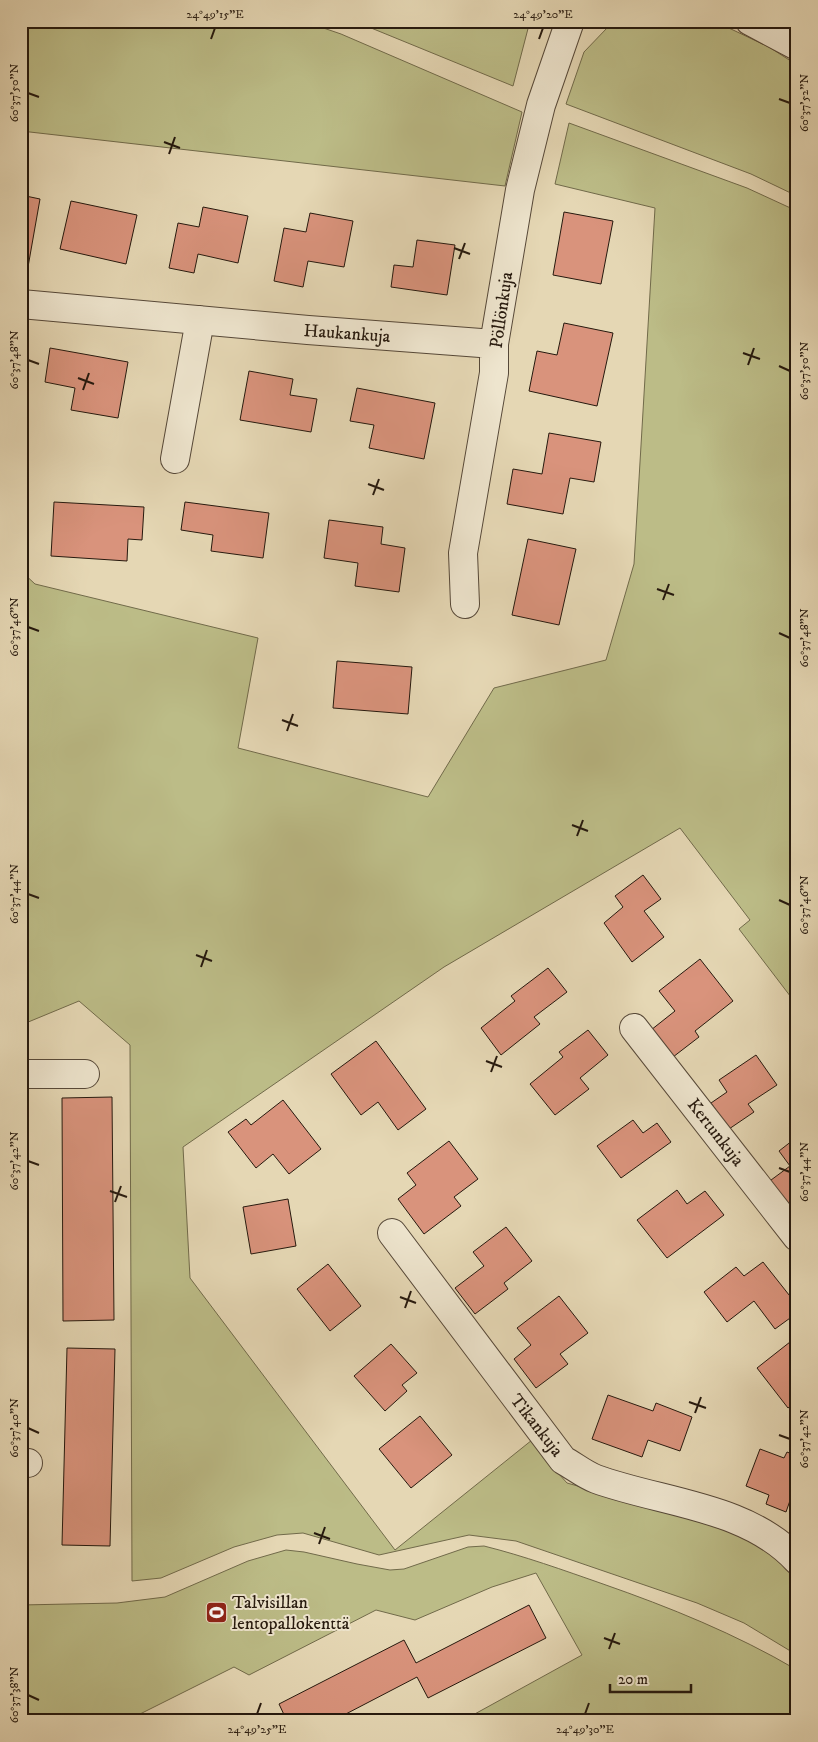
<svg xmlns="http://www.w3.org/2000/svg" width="818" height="1742" font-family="'IM FELL DW Pica',serif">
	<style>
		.green { fill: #bcbc87; stroke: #716a4a }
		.building { fill: #d9937c; stroke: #26190e }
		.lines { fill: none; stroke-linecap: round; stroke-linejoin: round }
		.minor-casing { stroke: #564838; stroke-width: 30 }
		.minor { stroke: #eee5ce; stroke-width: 28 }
		.ticks { fill: none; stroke: #26190e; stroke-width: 2 }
		.labels { text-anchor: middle; stroke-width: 4; stroke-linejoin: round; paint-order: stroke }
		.street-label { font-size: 18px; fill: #26190e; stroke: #eee5ce }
		.poi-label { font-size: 18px; fill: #26190e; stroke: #eee5ce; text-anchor: start }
		.neatline { fill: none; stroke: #26190e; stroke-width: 2 }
		.ticks-label { font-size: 12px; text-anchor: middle; fill: #26190e }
	</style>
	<rect width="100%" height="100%" fill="#e5d7b4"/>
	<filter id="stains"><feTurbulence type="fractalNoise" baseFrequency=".004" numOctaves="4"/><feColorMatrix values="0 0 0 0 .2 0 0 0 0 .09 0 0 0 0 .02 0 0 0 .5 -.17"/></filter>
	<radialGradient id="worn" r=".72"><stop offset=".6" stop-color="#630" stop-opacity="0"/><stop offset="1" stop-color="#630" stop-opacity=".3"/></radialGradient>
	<path class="green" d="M21 21H303L341 34 522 112 505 186 21 131Z
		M354 21H530L513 86Z
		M619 21H714L769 47 797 65V196L751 174 566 104 584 52 607 28Z
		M569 123 747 188 797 211V1005L739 929 750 920 680 828 444 967 183 1147 190 1278 395 1550 532 1440 558 1473 567 1483 720 1526 743 1535 776 1557 797 1582V1655L744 1623 697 1603 516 1541 469 1535 379 1555 303 1533 277 1535 234 1547 161 1578 132 1581 130 1045 79 1001 21 1025V571L35 584 258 638 238 748 428 797 494 688 606 660 634 564 655 208 555 184Z
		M484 1546C524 1556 563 1570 603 1584 669 1607 736 1634 797 1670V1721H462L582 1655 536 1573 492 1587 415 1620 376 1610 249 1675 234 1667 128 1720 21 1718V1605L117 1603 165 1597 248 1561 286 1550 304 1552 357 1564 390 1570 404 1569 468 1547Z"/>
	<path class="building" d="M21 195 40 199 28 267 21 266Z
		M71 201 137 215 126 264 60 249Z
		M203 207 248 216 238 263 198 254 194 273 169 268 178 223 199 227Z
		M564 212 613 221 601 284 553 275Z
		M310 213 353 221 344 267 308 261 303 287 274 281 284 228 306 232Z
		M417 240 455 245 447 295 391 287 394 265 413 267Z
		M564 323 613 333 597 406 529 391 537 351 557 355Z
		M50 348 128 362 118 418 71 410 75 388 45 382Z
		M249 371 293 379 290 395 317 399 311 432 240 420Z
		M357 388 435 403 424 459 369 448 374 425 350 421Z
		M549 433 601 442 594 482 570 478 563 514 507 504 513 469 542 474Z
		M54 502 144 507 142 540 128 539 127 561 51 556Z
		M185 502 269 513 263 558 211 551 213 535 181 530Z
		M329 520 383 527 381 544 405 548 399 592 355 586 358 563 324 558Z
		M528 539 576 549 559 625 512 615Z
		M337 661 412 667 408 714 333 708Z
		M643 875 661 899 644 911 664 937 632 962 604 923 623 907 615 896Z
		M700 959 733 1001 695 1031 699 1037 673 1057 651 1030 675 1011 659 991Z
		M548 968 567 992 534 1017 540 1024 501 1055 481 1028 515 1001 511 996Z
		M588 1030 608 1055 580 1078 589 1089 555 1115 530 1084 563 1057 559 1052Z
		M376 1041 426 1109 398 1130 378 1102 361 1115 331 1074Z
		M756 1055 777 1085 748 1104 754 1112 729 1129 711 1103 727 1092 719 1080Z
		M112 1097 114 1320 63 1321 62 1098Z
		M283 1100 321 1149 289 1174 273 1154 256 1168 228 1132 246 1119 251 1125Z
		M633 1120 643 1133 657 1123 671 1142 621 1178 597 1146Z
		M797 1137V1202L786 1210 767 1183 790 1166 779 1151Z
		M449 1141 478 1179 454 1197 461 1206 424 1234 398 1199 416 1185 407 1173Z
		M677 1190 687 1204 705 1191 724 1215 667 1258 637 1220Z
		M288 1199 296 1246 251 1254 243 1207Z
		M506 1227 532 1261 504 1283 508 1289 475 1314 455 1288 484 1266 473 1252Z
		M763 1262 797 1305V1313L775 1329 754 1301 727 1322 704 1292 736 1267 744 1276Z
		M328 1264 361 1306 330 1331 297 1289Z
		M559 1296 588 1333 560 1354 568 1364 536 1388 514 1359 531 1345 517 1328Z
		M790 1342 797 1351V1401L788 1408 757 1368Z
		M391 1344 417 1373 402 1385 407 1391 385 1411 354 1376Z
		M67 1348 115 1349 110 1546 62 1545Z
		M608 1395 653 1411 656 1403 692 1417 680 1451 648 1440 642 1457 592 1439Z
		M420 1416 452 1455 411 1488 379 1449Z
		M760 1449 784 1458 787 1452 797 1456V1493L793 1492 786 1512 766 1504 769 1495 746 1486Z
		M529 1605 546 1638 428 1698 417 1677 342 1716 345 1721H287L279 1704 404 1640 416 1663Z"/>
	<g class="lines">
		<defs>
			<path id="minor" d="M750 21 797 46
				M21 304 308 330 494 344
				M175 459 200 320
				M465 604 463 553 494 373V344L520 190 541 105 570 21
				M634 1028 797 1237
				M21 1074H85
				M392 1233 563 1460C574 1466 585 1475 596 1479 662 1503 747 1506 797 1560
				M21 1463H28"/>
		</defs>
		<use href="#minor" class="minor-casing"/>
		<use href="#minor" class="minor"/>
	</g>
	<path class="ticks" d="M211 39 215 28M539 39 543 28M28 93 39 97M779 99 790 103M164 142 180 148M169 154 175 137M454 248 470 254M459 259 465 243M743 353 760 359M28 360 39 364M748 365 754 348M779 366 790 371M78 378 94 384M83 390 89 373M368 484 384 490M373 495 379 479M657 589 674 595M663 600 669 584M28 627 39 631M779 633 790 638M282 720 298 726M287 731 293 714M572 825 588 831M577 836 583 820M28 894 39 898M779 900 790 905M196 955 212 961M201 967 207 950M486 1061 502 1067M491 1072 497 1056M28 1161 39 1165M779 1168 790 1172M110 1191 127 1197M115 1202 121 1186M400 1297 416 1303M405 1308 411 1291M689 1402 706 1408M695 1413 701 1397M28 1428 39 1433M779 1435 790 1439M314 1533 330 1539M319 1544 325 1527M604 1638 620 1644M609 1649 615 1633M28 1695 39 1700M257 1714 261 1703M585 1714 589 1703"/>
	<defs>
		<symbol id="stadium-square" viewBox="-11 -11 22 22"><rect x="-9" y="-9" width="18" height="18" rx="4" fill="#8f2418" stroke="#eee5ce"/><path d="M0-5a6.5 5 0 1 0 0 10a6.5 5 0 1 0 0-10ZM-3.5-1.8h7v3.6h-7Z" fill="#fff"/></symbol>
	</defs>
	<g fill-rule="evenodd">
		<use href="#stadium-square" x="204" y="1600" width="25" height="25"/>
	</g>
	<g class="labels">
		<g class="street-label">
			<text transform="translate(501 310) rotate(-82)" y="6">Pöllönkuja</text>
			<text transform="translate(347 333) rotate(4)" y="6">Haukankuja</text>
			<text transform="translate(716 1132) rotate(52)" y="6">Kertunkuja</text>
			<text transform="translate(537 1425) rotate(52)" y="6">Tikankuja</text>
		</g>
		<g class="poi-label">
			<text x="232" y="1608">Talvisillan<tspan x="232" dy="21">lentopallokenttä</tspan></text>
		</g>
	</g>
	<rect width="818" height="1742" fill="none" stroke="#e5d7b4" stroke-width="55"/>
	<path d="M610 1684v8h81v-8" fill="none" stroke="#26190e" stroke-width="2.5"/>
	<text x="618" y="1684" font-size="15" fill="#26190e" stroke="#eee5ce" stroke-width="4" paint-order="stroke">20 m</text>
	<rect x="28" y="28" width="762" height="1686" class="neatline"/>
	<g class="ticks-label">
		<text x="215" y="18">24°49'15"E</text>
		<text x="543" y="18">24°49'20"E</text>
		<text transform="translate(14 93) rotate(-90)" y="4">60°37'50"N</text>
		<text transform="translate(804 103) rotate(-90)" y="4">60°37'52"N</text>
		<text transform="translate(14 360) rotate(-90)" y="4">60°37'48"N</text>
		<text transform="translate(804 371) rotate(-90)" y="4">60°37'50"N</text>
		<text transform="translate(14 627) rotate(-90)" y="4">60°37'46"N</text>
		<text transform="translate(804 638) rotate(-90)" y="4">60°37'48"N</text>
		<text transform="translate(14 894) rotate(-90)" y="4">60°37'44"N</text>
		<text transform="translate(804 905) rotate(-90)" y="4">60°37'46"N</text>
		<text transform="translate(14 1161) rotate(-90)" y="4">60°37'42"N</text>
		<text transform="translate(804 1172) rotate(-90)" y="4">60°37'44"N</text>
		<text transform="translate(14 1428) rotate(-90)" y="4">60°37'40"N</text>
		<text transform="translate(804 1439) rotate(-90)" y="4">60°37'42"N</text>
		<text transform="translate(14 1695) rotate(-90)" y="4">60°37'38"N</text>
		<text x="257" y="1733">24°49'25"E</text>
		<text x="585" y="1733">24°49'30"E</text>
	</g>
	<rect width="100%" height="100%" filter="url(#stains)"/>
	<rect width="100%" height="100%" fill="url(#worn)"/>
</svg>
